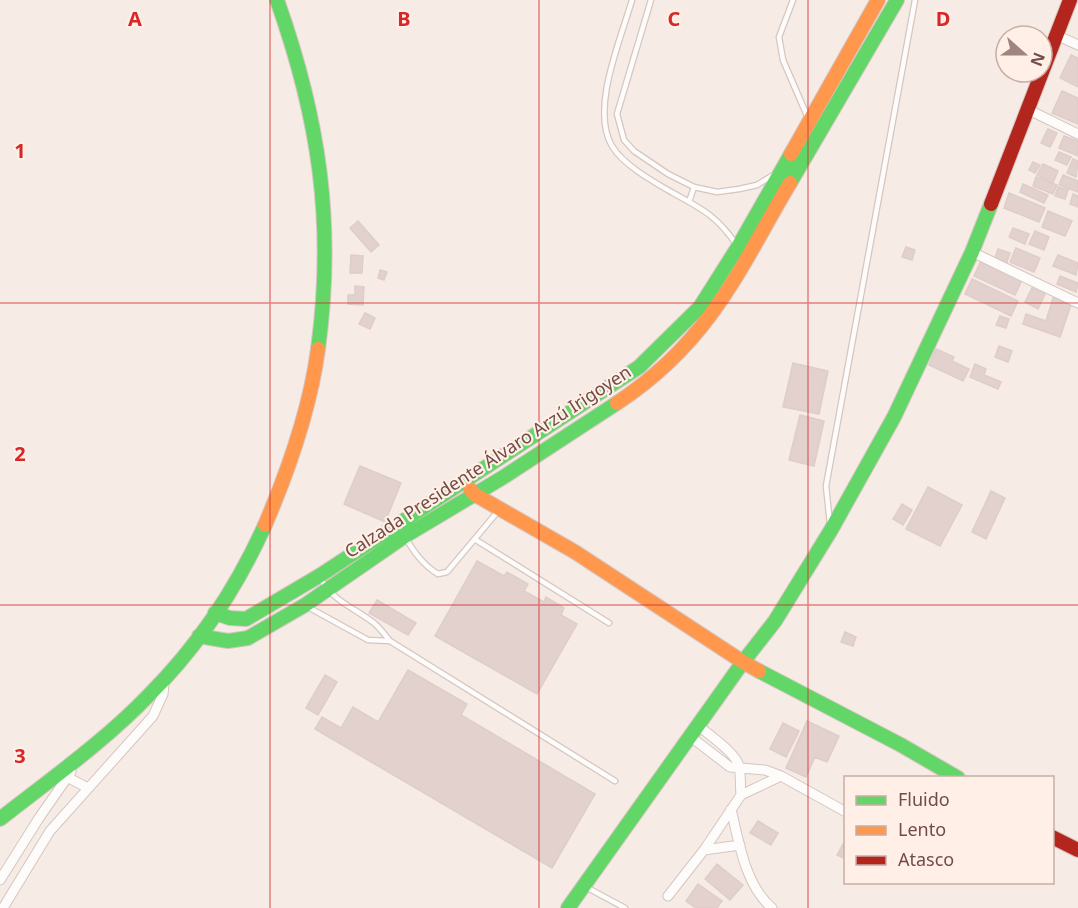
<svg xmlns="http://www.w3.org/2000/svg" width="1078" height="908" font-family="'Noto Sans',sans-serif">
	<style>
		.building { fill: #e2d1cd; stroke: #decdc8; stroke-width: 1.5 }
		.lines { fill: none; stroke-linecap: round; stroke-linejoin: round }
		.lane-casing { stroke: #d4c6c1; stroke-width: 7 }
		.street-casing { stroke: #d4c6c1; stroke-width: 11 }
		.fast-casing { stroke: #d6c6c2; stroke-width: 16 }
		.slow-casing { stroke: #d6c6c2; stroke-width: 16 }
		.jam-casing { stroke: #d6c6c2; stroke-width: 16 }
		.lane { stroke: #fefcfb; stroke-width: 4.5 }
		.street { stroke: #fefcfb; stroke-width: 9 }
		.fast { stroke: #63d668; stroke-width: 14 }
		.slow { stroke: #ff974d; stroke-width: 14 }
		.jam { stroke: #b3261e; stroke-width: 14 }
		.grid { fill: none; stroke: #d62828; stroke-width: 1.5; stroke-opacity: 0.55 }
		.labels { text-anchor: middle; stroke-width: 4.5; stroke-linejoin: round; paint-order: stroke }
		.street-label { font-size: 18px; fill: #724c47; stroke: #ffefe6 }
		.grid-label { font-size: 20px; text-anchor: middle; font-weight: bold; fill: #d62828; stroke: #ffefe6; stroke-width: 4.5; stroke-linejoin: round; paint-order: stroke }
	</style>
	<rect width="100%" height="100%" fill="#f6ebe5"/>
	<path class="building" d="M1071 55 1078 58V87L1060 78Z
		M1062 91 1078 98V124L1052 113Z
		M1048 129 1057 133 1050 147 1041 143Z
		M1064 136 1078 141V156L1059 148Z
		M1059 152 1071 157 1067 165 1055 160Z
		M1073 159 1078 161 1076 177 1067 173Z
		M1033 162 1040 165 1035 173 1029 170Z
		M1043 164 1058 171 1053 183 1037 175Z
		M1063 175 1078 181V192L1059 185Z
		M1036 177 1057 185 1053 194 1033 186Z
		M1023 184 1048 195 1044 203 1020 192Z
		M1058 187 1068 190 1065 199 1055 196Z
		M1009 193 1045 208 1039 222 1004 208Z
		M1073 194 1078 196V207L1070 204Z
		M1048 211 1072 221 1065 236 1042 227Z
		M358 221 379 245 371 252 350 228Z
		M1013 228 1029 234 1025 244 1009 237Z
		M1035 231 1049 237 1044 250 1029 244Z
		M906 247 915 250 912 260 902 257Z
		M1016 248 1040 258 1034 272 1010 262Z
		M998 249 1010 253 1006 265 994 261Z
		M351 255 363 256 362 273H350Z
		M1058 255 1078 263 1076 275 1053 266Z
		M981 261 1022 280 1015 295 974 276Z
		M380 270 387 272 384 280 378 278Z
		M1060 276 1078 283 1076 292 1057 284Z
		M972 279 1018 301 1011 316 965 294Z
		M355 286 364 287 363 305 348 304V295H355Z
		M1032 288 1045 294 1038 309 1025 302Z
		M1053 298 1071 305 1060 337 1023 324 1026 314 1046 321Z
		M365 313 375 318 370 329 359 324Z
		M1000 316 1009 319 1006 328 996 325Z
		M999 346 1012 351 1008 362 995 357Z
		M936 349 954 357 952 361 969 369 963 381 929 365Z
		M793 363 828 371 819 414 783 407Z
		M975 364 986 369 984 375 1001 382 998 389 970 377Z
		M800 415 824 421 814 466 789 460Z
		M360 466 401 483 385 522 344 504Z
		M928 487 962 505 940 546 906 529Z
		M991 491 1005 498 986 539 972 532Z
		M902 504 912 510 903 525 893 519Z
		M477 561 504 576 507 572 528 584 524 591 544 602 546 597 564 608 561 615 577 624 537 694 435 636Z
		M377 600 416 623 408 635 369 613Z
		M845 632 856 637 853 646 841 642Z
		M408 670 467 704 461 715 595 794 552 868 315 729 322 717 341 728 353 707 378 722Z
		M325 675 337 682 318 715 306 708Z
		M807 721 839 736 827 762 815 757 806 777 786 768Z
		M783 723 799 731 786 757 770 749Z
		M758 821 778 833 771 845 750 833Z
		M846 839V859L837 855Z
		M717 864 743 885 730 900 705 879Z
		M698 884 722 901 717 908H696L686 901Z"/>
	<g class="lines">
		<defs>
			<path id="lane" d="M632 0C621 39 590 109 612 146 623 165 654 182 673 193 702 209 717 216 736 244
				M651 0 617 114 624 140 634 151 668 174 694 187 717 192 739 189 757 185 775 174
				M793 0 779 37 783 60 808 118
				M689 202 694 187
				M830 524 826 486 915 0
				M405 537C414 552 423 565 438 574L447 572 499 510
				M476 540 609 623
				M320 578C334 602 353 607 374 623 380 628 385 635 390 641L615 781
				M308 607 368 640 390 641
				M586 887 625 908"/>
			<path id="street" d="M1056 35 1078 45
				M1029 110 1078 134
				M972 252 1078 303
				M699 726C710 736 735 752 739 766 741 775 740 785 741 795
				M691 737 730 767 765 770 781 776 846 812
				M67 777 88 788
				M731 809C739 842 745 885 772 908
				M704 850 740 845
				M0 880 39 818 71 772
				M668 896 704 850 741 795 781 776
				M3 908 50 831 153 716 163 694 164 683"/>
			<path id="fast" d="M277 0C319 118 335 224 318 349
				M790 183 897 0
				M215 613 230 618 246 619 319 576 639 367 700 307 738 247 791 154
				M199 636 228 641 248 638 305 605 405 536 502 478 617 403
				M759 671 901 745 958 778
				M0 819C51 779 105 741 150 694 198 646 237 587 265 525
				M568 908 743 662 775 621 831 530 894 417 972 252 991 204"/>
			<path id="slow" d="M791 154 878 0
				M617 403C652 380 686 348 711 314 741 274 764 226 790 183
				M470 489 474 494 575 552 743 662 759 671
				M265 525C289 469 310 410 318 349"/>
			<path id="jam" d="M991 204 1070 0
				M1052 837 1078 850"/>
		</defs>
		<use href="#lane" class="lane-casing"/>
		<use href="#street" class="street-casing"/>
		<use href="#fast" class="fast-casing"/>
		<use href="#slow" class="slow-casing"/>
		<use href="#jam" class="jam-casing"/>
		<use href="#lane" class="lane"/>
		<use href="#street" class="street"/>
		<use href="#fast" class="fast"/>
		<use href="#slow" class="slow"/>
		<use href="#jam" class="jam"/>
	</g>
	<path class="grid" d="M270 0V908M539 0V908M808 0V908M0 303H1078M0 605H1078"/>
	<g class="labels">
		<g class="street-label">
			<text transform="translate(488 462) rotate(-33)" y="6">Calzada Presidente Álvaro Arzú Irigoyen</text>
		</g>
	</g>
	<g class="grid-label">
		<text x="135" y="26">A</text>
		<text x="404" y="26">B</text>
		<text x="674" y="26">C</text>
		<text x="943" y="26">D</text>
		<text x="20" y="158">1</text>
		<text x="20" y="461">2</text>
		<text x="20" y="763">3</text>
	</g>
	<rect x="844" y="776" width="210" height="108" fill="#ffefe6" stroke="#c7aea6" stroke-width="1.5"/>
	<rect x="856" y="796" width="30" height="9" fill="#63d668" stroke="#c7aea6" stroke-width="1.5"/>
	<text x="898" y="806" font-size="18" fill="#724c47">Fluido</text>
	<rect x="856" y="826" width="30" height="9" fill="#ff974d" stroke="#c7aea6" stroke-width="1.5"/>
	<text x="898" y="836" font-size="18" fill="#724c47">Lento</text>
	<rect x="856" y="856" width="30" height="9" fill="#b3261e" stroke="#c7aea6" stroke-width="1.5"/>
	<text x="898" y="866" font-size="18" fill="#724c47">Atasco</text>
	<g transform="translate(1024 54) rotate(111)"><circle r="28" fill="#ffefe6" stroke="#c7aea6" stroke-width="1.5"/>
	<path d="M0-4.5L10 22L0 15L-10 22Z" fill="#a0847e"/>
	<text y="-9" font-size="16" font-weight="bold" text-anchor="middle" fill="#724c47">N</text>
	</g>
</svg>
